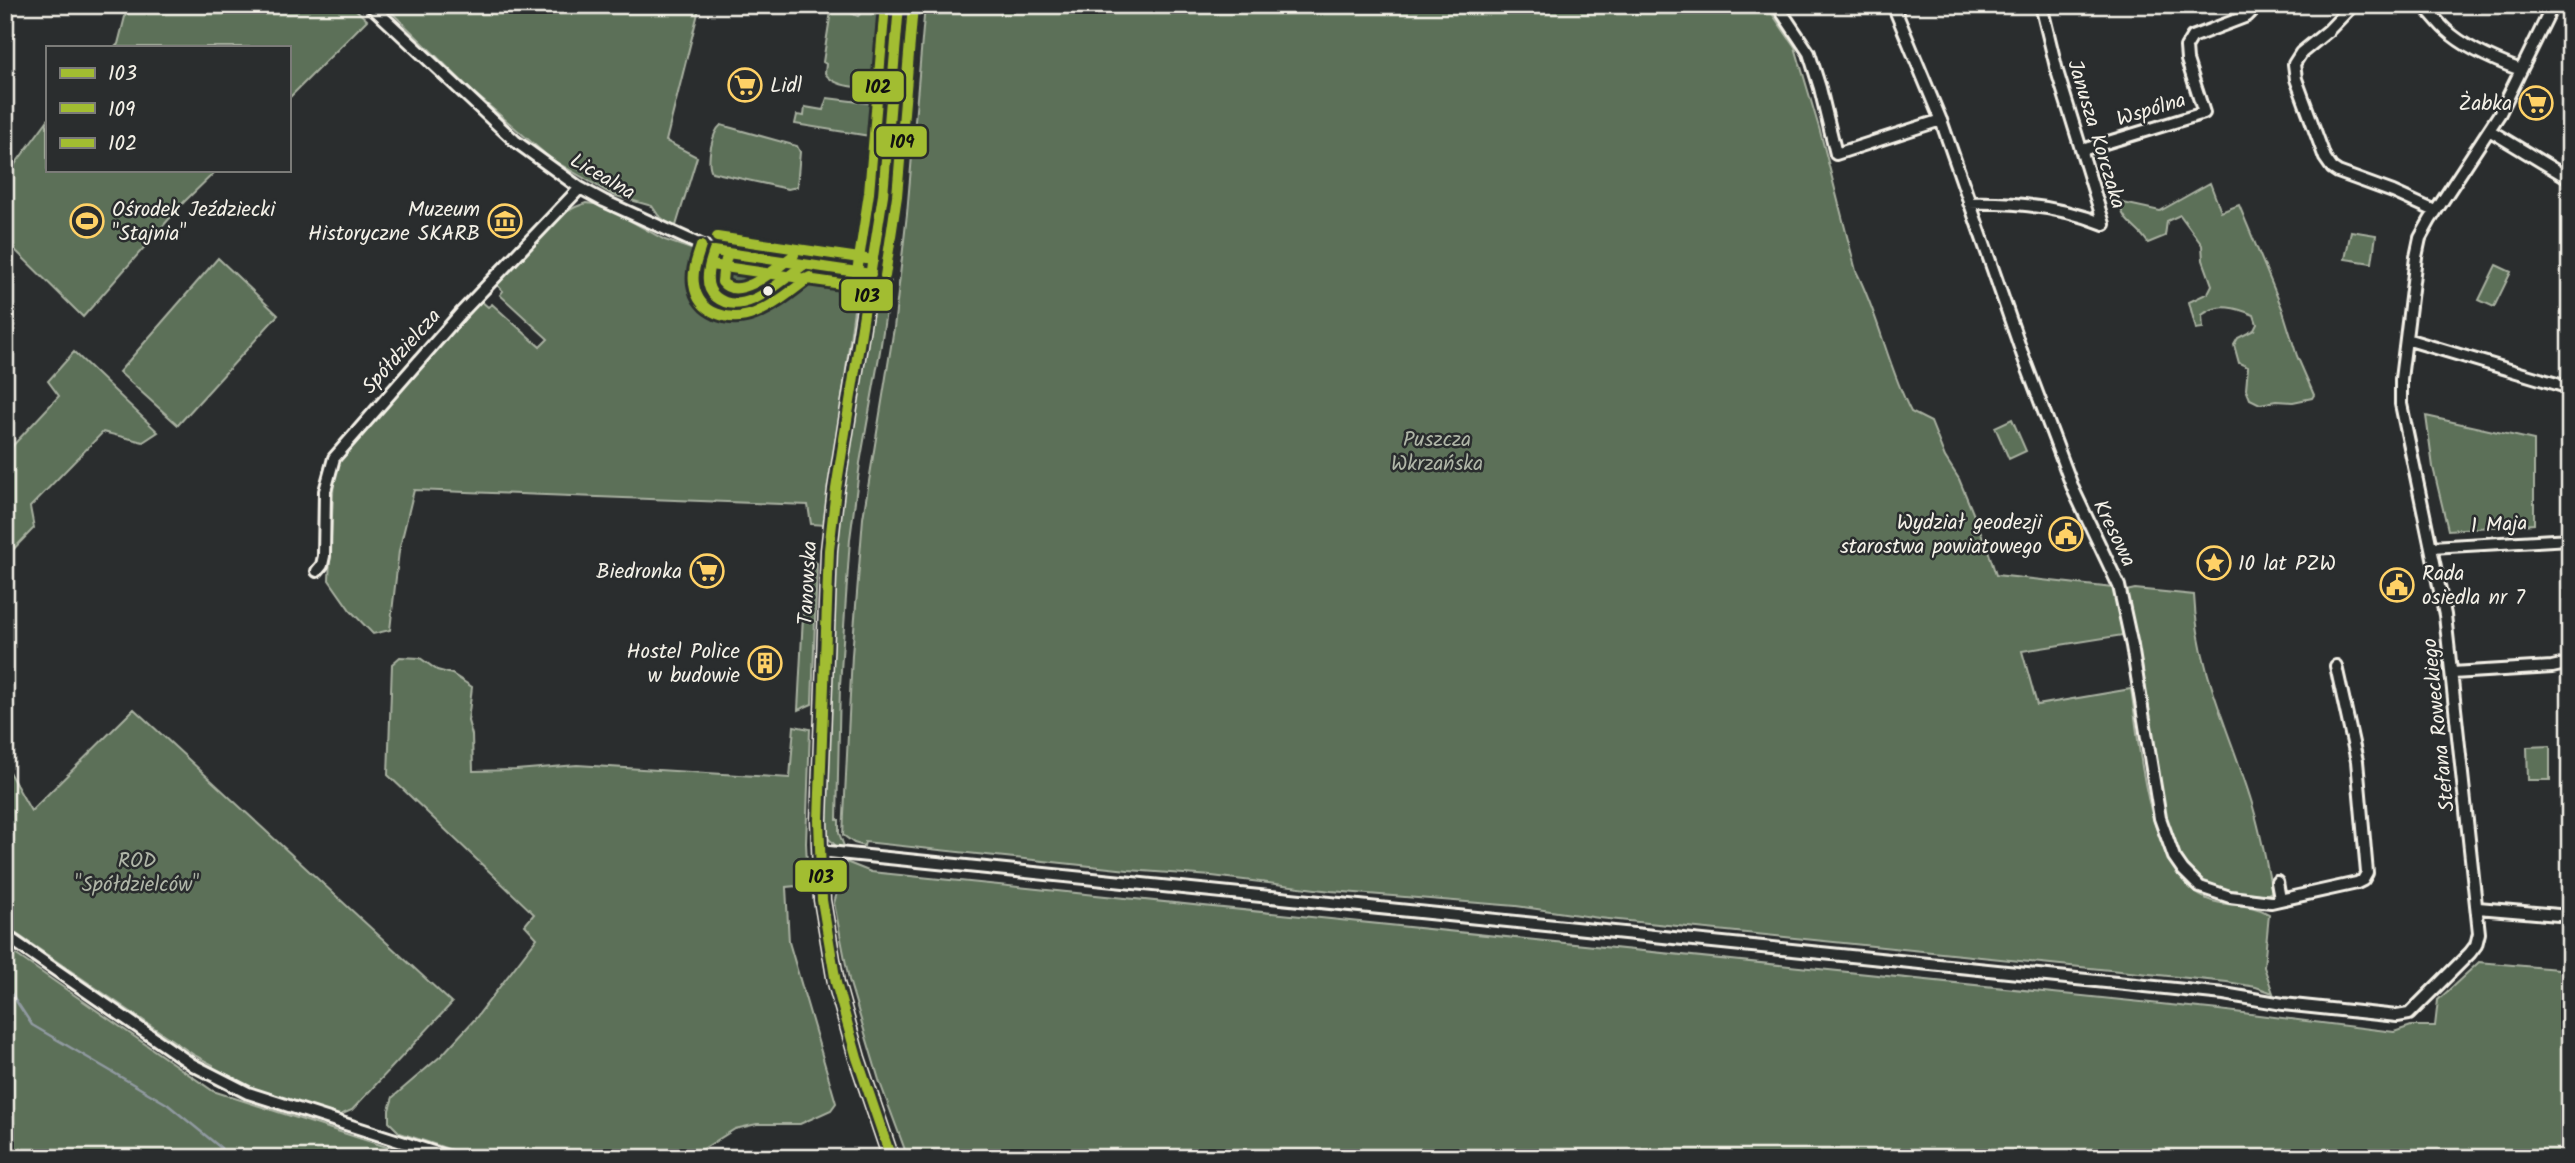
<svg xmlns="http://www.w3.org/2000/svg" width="2575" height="1163" font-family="Kalam,sans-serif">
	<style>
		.green { fill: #5c6f59; stroke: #a8b0a0; stroke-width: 2 }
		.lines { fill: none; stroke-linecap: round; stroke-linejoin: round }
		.stream { stroke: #909aa0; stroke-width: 2.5 }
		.street-casing { stroke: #f4f1e8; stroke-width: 16 }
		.secondary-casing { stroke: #f4f1e8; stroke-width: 19 }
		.street { stroke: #2a2d2e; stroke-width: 10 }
		.secondary { stroke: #2a2d2e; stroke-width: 14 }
		.bus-1-casing { stroke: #2a2d2e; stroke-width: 16 }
		.bus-2-casing { stroke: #2a2d2e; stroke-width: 16 }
		.bus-3-casing { stroke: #2a2d2e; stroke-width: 16 }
		.bus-1 { stroke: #a2bd31; stroke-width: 10 }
		.bus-2 { stroke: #a2bd31; stroke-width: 10 }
		.bus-3 { stroke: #a2bd31; stroke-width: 10 }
		.bus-dot { fill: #f4f1e8; stroke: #2a2d2e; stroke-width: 2.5 }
		.labels { text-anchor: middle; stroke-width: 5; stroke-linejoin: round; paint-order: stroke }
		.poi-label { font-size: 21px; fill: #f4f1e8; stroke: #2a2d2e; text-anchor: end }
		.street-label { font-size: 21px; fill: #f4f1e8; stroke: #2a2d2e }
		.park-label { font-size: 21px; fill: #b0b6a8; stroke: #2a2d2e }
		.line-badge { stroke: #2a2d2e; stroke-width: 2.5 }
		.pale-badge-label { font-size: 19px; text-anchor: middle; font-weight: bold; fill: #111 }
	</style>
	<rect width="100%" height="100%" fill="#2a2d2e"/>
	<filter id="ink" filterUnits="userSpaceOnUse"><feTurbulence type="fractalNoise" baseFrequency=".0143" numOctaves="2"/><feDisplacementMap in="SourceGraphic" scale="14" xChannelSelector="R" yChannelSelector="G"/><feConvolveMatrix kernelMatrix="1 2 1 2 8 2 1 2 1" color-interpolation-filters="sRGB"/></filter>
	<g filter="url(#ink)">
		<path class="green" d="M128 5H351L367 20 289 98V47H115L118 44Z
			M384 5H700L666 141 697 157 675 229 658 215 652 206 613 195 551 159 473 92Z
			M832 5 858 16 864 10 885 17 880 86C864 89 834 88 825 73L826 64 823 62Z
			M903 5H918L895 252 880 351 860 463 850 539 840 685 837 820H839V833L845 849 836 846 826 836 831 584Z
			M925 5H1766L1795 47 1820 131 1856 271C1879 316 1888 367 1911 412L1931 422 1945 457 1959 479 1987 547 1996 575 2113 588 2123 635 2022 651 2037 705 2131 689C2140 745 2147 874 2207 899 2227 908 2250 902 2269 914L2264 967 2273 993 2256 987 2227 982 1599 918 1516 906 1331 891 1212 876 1128 870 865 842 864 846 854 843 843 835 852 655 863 518 894 328 907 214Z
			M827 98 875 104 879 108 876 137 795 124 797 115 804 116 805 107 823 110Z
			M47 121V170H217L184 202 83 317 5 240V178Z
			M721 125 797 146 800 152 797 187 788 189 712 172C706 162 712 132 721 125Z
			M2210 183 2221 212 2239 205 2282 308 2297 356 2314 395 2312 398 2293 402 2276 401 2260 404 2250 399 2246 389 2248 367 2239 363 2234 345 2238 338 2254 330 2257 324 2254 315C2237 308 2219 302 2202 315L2203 328 2196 329 2189 302 2208 293 2212 285 2203 260 2202 245 2180 215 2167 221 2165 236 2148 243C2137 225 2124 226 2119 202L2160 211Z
			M586 203 602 205 665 240 700 252 705 258 704 263 696 264C690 276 694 290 701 301L706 297C720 314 733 313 752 305L753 307 800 274C827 273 849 282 854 310L825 525 811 524 808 505 414 490 399 551 390 630 373 634 350 610 329 580 334 474 349 444 481 301 488 307 492 304 540 347 548 339 500 295 503 291 496 284C523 254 547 215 586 203Z
			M2351 231 2376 235 2372 263 2345 259Z
			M218 258 278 315 178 425 119 372Z
			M724 259 764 265 767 270C745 301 700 284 724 259Z
			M2496 265 2511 272 2494 307 2479 300Z
			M74 352 158 432 143 442 103 432 30 507 34 528 5 558V454L59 396 48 381Z
			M2426 416 2534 440V524L2448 530 2433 467Z
			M2012 419 2026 451 2009 459 1995 427Z
			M809 559 817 563 812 704 798 710 806 560Z
			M2135 589 2194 595C2197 667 2229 730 2250 797 2260 828 2266 860 2272 892L2266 895C2245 891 2217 891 2199 879 2158 851 2152 733 2145 686 2140 654 2133 622 2126 591Z
			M400 657 420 658 437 670 452 674 472 687 468 721 472 735 473 771 516 770 577 765 790 778 794 726 810 729 806 843 808 885 786 887 789 942 836 1103 831 1110 800 1124H757L735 1129 689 1158H476L400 1133 389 1122V1110L393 1097 442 1055 475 1019 537 938 525 925 534 914 388 775 392 664Z
			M134 709 452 1003 352 1110 338 1116 252 1088 212 1071 213 1065 194 1055 5 926V765L31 811Z
			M2550 746V780H2528L2527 747Z
			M846 862 871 872 2219 1010 2394 1032 2411 1026H2435L2438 1000 2479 962 2570 970V1158H908L879 1080 849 980 834 903Z
			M5 947 213 1091 421 1158H5Z"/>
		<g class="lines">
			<path class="stream" d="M5 984 32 1025 167 1104 221 1148 225 1158"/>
			<defs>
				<path id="street" d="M370 5 515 141 580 188 604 201 714 251 757 259 871 274
					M1777 5 1809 53 1820 88 1836 154 1941 120
					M1893 5 1942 123 2023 356 2074 491 2119 586 2132 646 2160 818 2174 857 2183 870 2200 887 2230 897 2271 902 2357 883 2363 880 2367 873 2357 761 2336 666
					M2041 5 2057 71 2104 224
					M2353 5 2328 31 2301 53 2294 64 2296 79 2325 158 2332 168 2338 172 2393 192 2435 211
					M2422 5C2431 12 2437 22 2446 30 2465 48 2496 61 2521 70
					M2489 130 2570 179
					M2082 150 2204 113 2187 60 2186 47 2192 37 2247 16 2258 5
					M1969 203C2013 202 2063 207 2104 224
					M2406 339 2570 388
					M2431 547 2570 539
					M317 571 322 565 324 556 325 491 334 458 461 313 580 188
					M2452 673 2552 667 2570 663
					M819 851 2224 994 2283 1004 2397 1016 2409 1014 2470 953 2476 945 2479 933 2445 615 2401 404V379L2416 257 2420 238 2430 220 2500 113 2553 5
					M2277 882 2280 899
					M2478 908 2570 916
					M5 935 193 1065 248 1093 452 1158"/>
				<path id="secondary" d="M891 1158 857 1058 836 983 822 900 819 820 829 550 836 489 883 195 899 5"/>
			</defs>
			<use href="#street" class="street-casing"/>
			<use href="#secondary" class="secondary-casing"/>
			<use href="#street" class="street"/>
			<use href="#secondary" class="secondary"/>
			<defs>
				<path id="bus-1" d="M714 251 871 274
					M714 251C709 265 702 286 716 297 743 319 781 281 802 266
					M891 1158 857 1058 836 983 822 900 819 820 829 550 836 489 883 195 899 5"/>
				<path id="bus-2" d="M701 246C697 259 692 271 694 284 698 314 730 323 755 313 775 305 793 290 810 277
					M711 265 869 288
					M885 276 897 196 913 6"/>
				<path id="bus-3" d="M717 237 873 260
					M727 256 723 271 722 282C739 303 779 266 794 255
					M857 272 869 193 885 5"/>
			</defs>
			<use href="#bus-1" class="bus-1-casing"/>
			<use href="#bus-2" class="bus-2-casing"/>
			<use href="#bus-3" class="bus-3-casing"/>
			<use href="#bus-1" class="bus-1"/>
			<use href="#bus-2" class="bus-2"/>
			<use href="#bus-3" class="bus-3"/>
		</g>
	</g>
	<defs>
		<symbol id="supermarket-ring" viewBox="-11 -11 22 22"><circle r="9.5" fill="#2a2d2e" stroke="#ffd166" stroke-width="1.5"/><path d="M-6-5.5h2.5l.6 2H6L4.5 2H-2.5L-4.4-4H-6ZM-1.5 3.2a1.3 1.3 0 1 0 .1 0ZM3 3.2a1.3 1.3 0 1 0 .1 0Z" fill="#ffd166"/></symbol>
		<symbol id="stadium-ring" viewBox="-11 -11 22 22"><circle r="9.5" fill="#2a2d2e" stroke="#ffd166" stroke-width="1.5"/><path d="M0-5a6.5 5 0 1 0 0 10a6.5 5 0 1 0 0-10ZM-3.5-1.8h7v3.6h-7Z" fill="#ffd166"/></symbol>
		<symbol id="museum-ring" viewBox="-11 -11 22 22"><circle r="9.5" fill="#2a2d2e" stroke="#ffd166" stroke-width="1.5"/><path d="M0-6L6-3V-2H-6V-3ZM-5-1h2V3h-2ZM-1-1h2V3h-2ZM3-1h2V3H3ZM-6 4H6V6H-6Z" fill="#ffd166"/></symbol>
		<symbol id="civic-ring" viewBox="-11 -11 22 22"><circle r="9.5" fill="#2a2d2e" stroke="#ffd166" stroke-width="1.5"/><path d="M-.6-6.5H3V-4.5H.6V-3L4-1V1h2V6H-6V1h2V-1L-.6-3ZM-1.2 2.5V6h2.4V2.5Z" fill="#ffd166"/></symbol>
		<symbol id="sight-ring" viewBox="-11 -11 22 22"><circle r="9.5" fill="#2a2d2e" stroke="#ffd166" stroke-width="1.5"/><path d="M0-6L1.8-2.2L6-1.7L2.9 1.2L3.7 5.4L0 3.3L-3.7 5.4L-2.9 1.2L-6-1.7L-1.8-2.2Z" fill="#ffd166"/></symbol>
		<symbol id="building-ring" viewBox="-11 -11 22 22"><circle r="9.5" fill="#2a2d2e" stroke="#ffd166" stroke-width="1.5"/><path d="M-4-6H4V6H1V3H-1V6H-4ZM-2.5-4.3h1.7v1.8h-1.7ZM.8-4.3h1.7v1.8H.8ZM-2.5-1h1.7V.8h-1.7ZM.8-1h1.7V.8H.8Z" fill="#ffd166"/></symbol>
	</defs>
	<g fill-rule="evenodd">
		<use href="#supermarket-ring" x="726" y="66" width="38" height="38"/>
		<use href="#supermarket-ring" x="2517" y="84" width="38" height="38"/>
		<use href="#stadium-ring" x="68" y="202" width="38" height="38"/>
		<use href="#museum-ring" x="486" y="202" width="38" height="38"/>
		<use href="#civic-ring" x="2047" y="515" width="38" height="38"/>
		<use href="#sight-ring" x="2195" y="544" width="38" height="38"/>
		<use href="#supermarket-ring" x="688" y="552" width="38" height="38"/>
		<use href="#civic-ring" x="2378" y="566" width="38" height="38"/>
		<use href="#building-ring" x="746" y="644" width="38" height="38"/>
	</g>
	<circle class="bus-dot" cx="768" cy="291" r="6"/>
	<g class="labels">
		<g class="poi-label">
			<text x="770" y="92" text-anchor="start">Lidl</text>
			<text x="2512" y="110">Żabka</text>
			<text x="112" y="216" text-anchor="start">Ośrodek Jeździecki<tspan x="112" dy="24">"Stajnia"</tspan></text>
			<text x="480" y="216">Muzeum<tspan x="480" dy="24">Historyczne SKARB</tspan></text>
			<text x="2042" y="529">Wydział geodezji<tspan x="2042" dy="24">starostwa powiatowego</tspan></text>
			<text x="2238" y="570" text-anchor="start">10 lat PZW</text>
			<text x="682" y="578">Biedronka</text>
			<text x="2422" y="580" text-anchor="start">Rada<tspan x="2422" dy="24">osiedla nr 7</tspan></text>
			<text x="740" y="658">Hostel Police<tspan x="740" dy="24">w budowie</tspan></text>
		</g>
		<g class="street-label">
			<text transform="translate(2151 109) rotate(-17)" y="7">Wspólna</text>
			<text transform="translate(2097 134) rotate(73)" y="7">Janusza Korczaka</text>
			<text transform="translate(603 176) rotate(30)" y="7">Licealna</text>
			<text transform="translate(401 351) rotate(-48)" y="7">Spółdzielcza</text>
			<text transform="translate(2499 524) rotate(-3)" y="7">1 Maja</text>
			<text transform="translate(2115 533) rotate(64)" y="7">Kresowa</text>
			<text transform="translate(807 583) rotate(-87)" y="7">Tanowska</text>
			<text transform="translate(2438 725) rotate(-96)" y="7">Stefana Roweckiego</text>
		</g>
		<g class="park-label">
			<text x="1437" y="446">Puszcza<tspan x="1437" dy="24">Wkrzańska</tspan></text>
			<text x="137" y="867">ROD<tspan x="137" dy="24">"Spółdzielców"</tspan></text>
		</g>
	</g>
	<g class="line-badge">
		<rect x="851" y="70" width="54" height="33" rx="7" fill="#a2bd31"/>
		<rect x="875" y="125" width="53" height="33" rx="7" fill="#a2bd31"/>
		<rect x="840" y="278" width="54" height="34" rx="7" fill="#a2bd31"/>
		<rect x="794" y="859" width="54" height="34" rx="7" fill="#a2bd31"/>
	</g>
	<g class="pale-badge-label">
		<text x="878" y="93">102</text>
		<text x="902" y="148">109</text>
		<text x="867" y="302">103</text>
		<text x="821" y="883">103</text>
	</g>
	<rect width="2575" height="1163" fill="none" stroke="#2a2d2e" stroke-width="28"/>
	<rect x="14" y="14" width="2547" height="1135" fill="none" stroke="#f4f1e8" stroke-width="2.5" filter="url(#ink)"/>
	<rect x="46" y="46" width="245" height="126" fill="#2a2d2e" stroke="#7b7b78" stroke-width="2"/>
	<rect x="60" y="68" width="35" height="10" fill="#a2bd31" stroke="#7b7b78" stroke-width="2"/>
	<text x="108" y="80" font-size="21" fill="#f4f1e8">103</text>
	<rect x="60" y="103" width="35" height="10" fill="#a2bd31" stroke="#7b7b78" stroke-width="2"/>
	<text x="108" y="116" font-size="21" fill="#f4f1e8">109</text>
	<rect x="60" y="138" width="35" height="10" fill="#a2bd31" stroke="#7b7b78" stroke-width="2"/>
	<text x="108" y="150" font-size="21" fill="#f4f1e8">102</text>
</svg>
